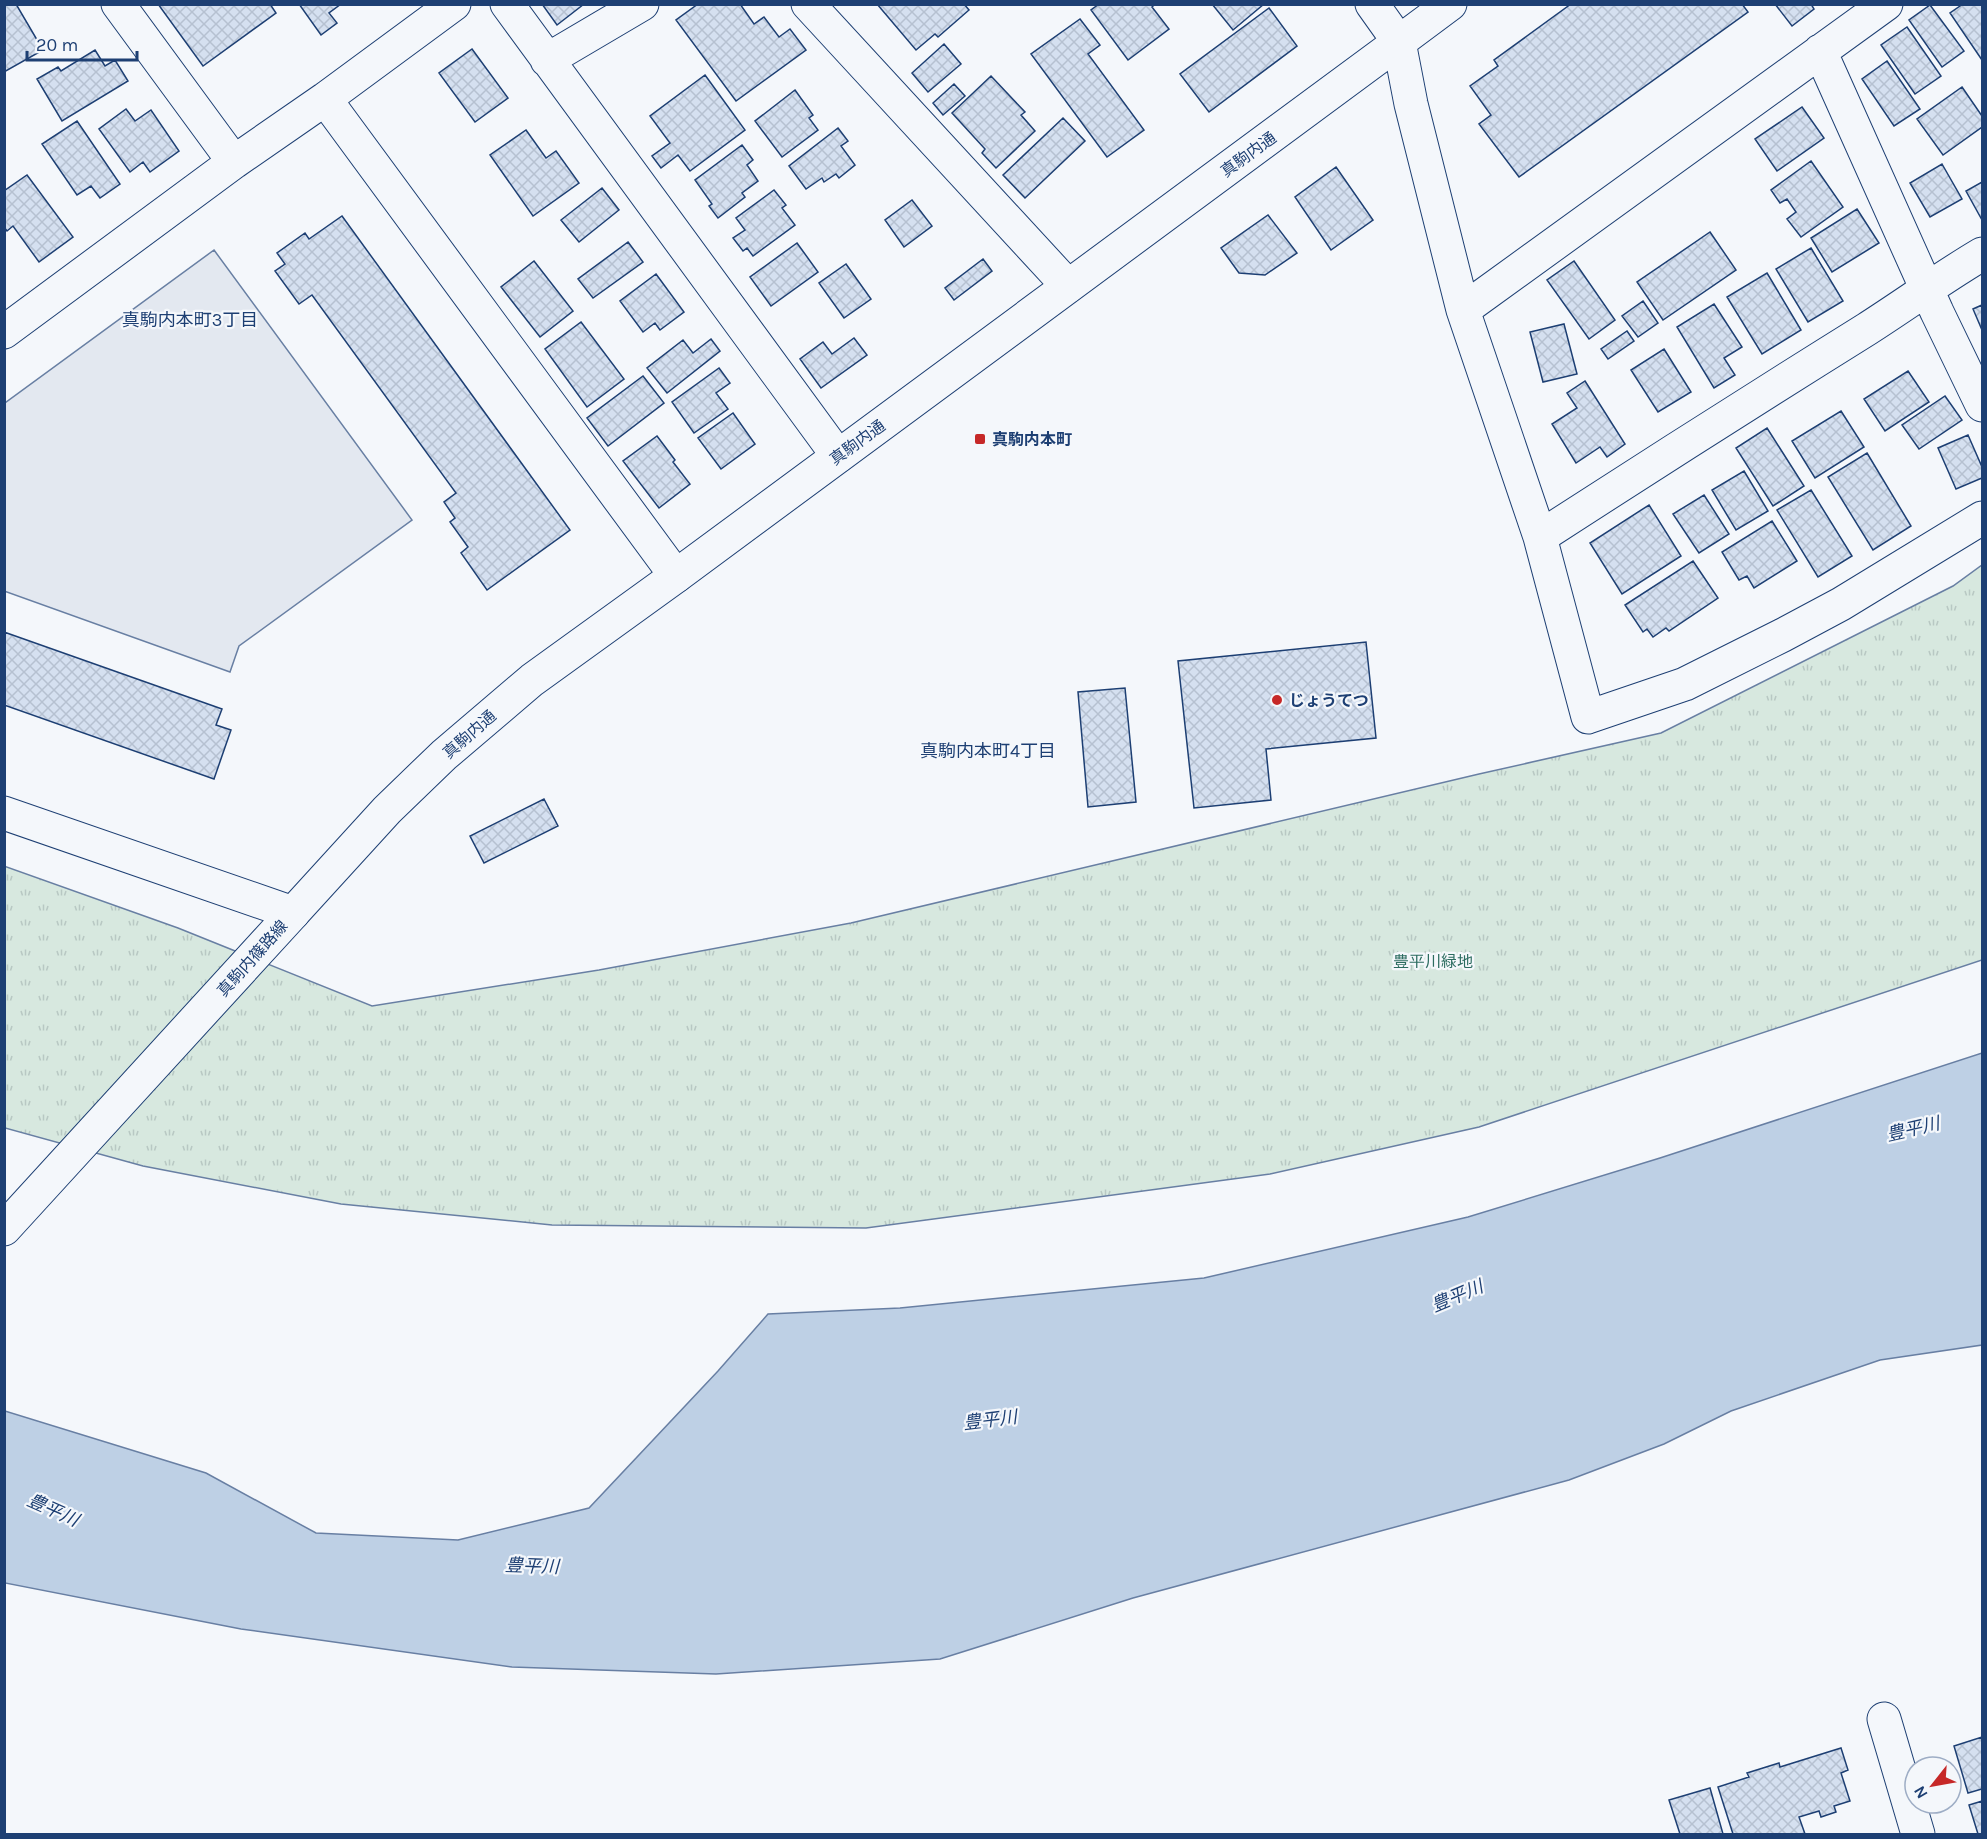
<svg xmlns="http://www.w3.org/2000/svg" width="1987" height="1839" font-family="Karla,'Noto Sans JP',sans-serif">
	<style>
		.park { fill: url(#park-tufts); stroke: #687fa3; stroke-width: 1.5 }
		.parking { fill: #e3e8f0; stroke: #687fa3; stroke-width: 1.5 }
		.water { fill: #bed0e5; stroke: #687fa3; stroke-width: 1.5 }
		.building { fill: url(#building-cross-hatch); stroke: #1d3f73; stroke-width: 1.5 }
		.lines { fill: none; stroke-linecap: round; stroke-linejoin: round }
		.street-casing { stroke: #1d3f73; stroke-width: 35 }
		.secondary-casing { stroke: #1d3f73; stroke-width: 35 }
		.primary-casing { stroke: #1d3f73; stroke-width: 35 }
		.highway-casing { stroke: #1d3f73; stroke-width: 35 }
		.street { stroke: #f4f7fb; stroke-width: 33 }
		.secondary { stroke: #f4f7fb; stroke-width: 33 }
		.primary { stroke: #f4f7fb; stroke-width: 33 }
		.highway { stroke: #f4f7fb; stroke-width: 33 }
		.poi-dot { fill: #c62828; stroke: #f4f7fb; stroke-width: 2 }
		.labels { text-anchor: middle; stroke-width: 4.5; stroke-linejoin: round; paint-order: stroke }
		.street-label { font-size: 16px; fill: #1d3f73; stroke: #f4f7fb }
		.poi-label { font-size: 16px; font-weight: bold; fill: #1d3f73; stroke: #f4f7fb; text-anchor: start }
		.park-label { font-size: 16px; fill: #2c6c60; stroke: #f4f7fb }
		.neighbourhood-label { font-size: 18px; fill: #1d3f73; stroke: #f4f7fb }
		.water-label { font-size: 18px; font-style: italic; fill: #1d3f73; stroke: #f4f7fb }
	</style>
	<defs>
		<pattern id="park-tufts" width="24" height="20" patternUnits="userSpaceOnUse" patternTransform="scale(1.5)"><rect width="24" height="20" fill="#d7e8df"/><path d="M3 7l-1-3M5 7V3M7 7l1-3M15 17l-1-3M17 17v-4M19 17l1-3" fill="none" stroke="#b8c8c3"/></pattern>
		<pattern id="building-cross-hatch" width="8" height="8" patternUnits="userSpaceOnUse" patternTransform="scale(1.5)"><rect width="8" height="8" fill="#d5e0f0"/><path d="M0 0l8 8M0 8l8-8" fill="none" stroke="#b6c1d1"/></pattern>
	</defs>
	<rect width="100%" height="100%" fill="#f4f7fb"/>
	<path class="park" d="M1982 565V960L1479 1127 1270 1174 866 1228 552 1225 341 1204 143 1166 5 1128 4 866 178 928 372 1006 599 970 851 923 1479 774 1661 733 1953 586Z"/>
	<path class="parking" d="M214 250 412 520 239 646 230 672 4 591 5 403Z"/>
	<path class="water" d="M1982 1053V1345L1880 1360 1731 1411 1664 1444 1569 1480 1133 1598 940 1659 716 1674 512 1667 241 1629 5 1583V1411L206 1473 316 1533 458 1540 589 1508 718 1371 768 1314 900 1308 1204 1278 1468 1217 1660 1158Z"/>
	<path class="building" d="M4 4H16L43 50 4 72Z
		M158 4H270L276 13 203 66Z
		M299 4H341L329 13 337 23 321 35Z
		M542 4H584L557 25Z
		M698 4H740L754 24 764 17 779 37 790 29 806 50 736 101 676 20Z
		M877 4H964L969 10 938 37 935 34 916 50Z
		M1099 4H1155L1152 7 1169 29 1128 60 1091 10Z
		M1212 4H1264L1233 30Z
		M1571 4H1742L1748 12 1519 177 1479 124 1491 115 1470 86 1498 66 1494 60Z
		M1775 4H1811L1814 9 1792 26Z
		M1963 4H1982V60L1950 13Z
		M1930 5 1964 51 1942 67 1909 20Z
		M1269 8 1297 46 1209 112 1180 74Z
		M1080 19 1100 45 1088 54 1144 130 1107 157 1031 54Z
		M1907 27 1941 76 1915 94 1881 45Z
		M944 44 961 64 928 92 912 73Z
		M472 49 508 98 475 122 439 73Z
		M95 50 105 66 115 60 128 81 62 121 37 79 58 67 61 71Z
		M1887 61 1920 109 1894 126 1862 79Z
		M705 75 745 130 690 171 678 155 661 168 652 156 670 143 650 116Z
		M991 76 1025 112 1021 115 1035 131 996 168 982 153 985 149 952 113Z
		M954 84 965 96 943 115 933 103Z
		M1962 87 1982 116V127L1943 155 1917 119Z
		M795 90 813 115 809 118 818 130 782 157 755 121Z
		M1802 107 1824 138 1777 171 1755 139Z
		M126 109 135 121 151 110 179 151 150 172 143 162 130 172 99 129Z
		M1063 118 1085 141 1025 198 1003 175Z
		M77 121 120 184 100 198 91 186 77 195 42 144Z
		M838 128 848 141 841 146 855 165 839 178 836 174 824 182 822 178 806 189 789 166Z
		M526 130 546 158 556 151 579 183 533 216 490 155Z
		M742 145 753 160 747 165 758 181 742 193 745 197 718 218 709 206 712 204 695 180Z
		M1811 161 1843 207 1801 237 1787 219 1796 212 1787 199 1780 203 1771 190Z
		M1942 164 1962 199 1930 217 1910 183Z
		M1336 167 1373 220 1331 250 1295 197Z
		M27 175 73 237 39 262 13 226 7 231 4 227V191Z
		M1982 182V220L1966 191Z
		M602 188 619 210 579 242 561 220Z
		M774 190 786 205 782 208 795 225 753 256 747 248 743 251 733 238 745 230 736 218Z
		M912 200 932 226 904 247 885 220Z
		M1857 209 1879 243 1832 272 1811 238Z
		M1268 215 1297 253 1265 275 1239 273 1221 248Z
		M342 216 570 530 487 590 461 553 468 547 450 522 455 518 444 502 456 493 312 295 299 304 275 271 285 264 277 253 305 233 309 239Z
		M1710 232 1736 270 1663 320 1637 282Z
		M628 242 643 262 593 298 578 279Z
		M797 243 818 272 771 306 750 277Z
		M1811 248 1843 301 1808 322 1776 269Z
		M983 259 992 271 954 300 945 288Z
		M534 261 573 311 540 337 501 287Z
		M1574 261 1615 320 1589 339 1547 280Z
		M846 264 871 299 844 318 819 283Z
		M1767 273 1801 330 1762 354 1727 297Z
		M656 274 684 312 660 330 655 323 643 332 620 301Z
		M1643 301 1658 323 1638 337 1622 316Z
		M1714 304 1742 347 1724 358 1735 375 1714 388 1677 327Z
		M1982 305V330L1973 309Z
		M581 322 624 379 587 407 545 349Z
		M1564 324 1577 374 1543 382 1530 332Z
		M1627 331 1634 341 1608 359 1601 349Z
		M854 338 867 355 821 388 800 359 823 342 832 354Z
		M711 339 720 351 667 393 647 368 683 340 693 353Z
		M1664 349 1691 392 1658 412 1631 370Z
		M719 368 730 383 716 393 728 409 694 433 672 402Z
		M1908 371 1929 402 1885 431 1864 399Z
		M643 376 664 403 608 446 587 418Z
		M1585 381 1625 444 1607 457 1600 447 1576 463 1552 424 1577 408 1567 393Z
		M1945 396 1962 420 1919 449 1902 425Z
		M1841 411 1864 447 1815 478 1792 441Z
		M733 413 755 444 721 469 698 438Z
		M1767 428 1804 486 1773 506 1736 448Z
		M1968 435 1982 467V478L1956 489 1938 448Z
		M657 436 675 460 673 462 690 484 659 508 623 461Z
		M1867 453 1911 526 1873 550 1828 477Z
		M1744 471 1768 511 1736 530 1712 490Z
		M1811 490 1852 556 1818 577 1777 510Z
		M1704 495 1729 534 1699 553 1673 514Z
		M1649 505 1681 556 1622 594 1590 543Z
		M1772 521 1797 561 1754 588 1747 576 1739 580 1722 552Z
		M1693 561 1718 598 1669 631 1666 628 1653 637 1647 629 1643 632 1625 605Z
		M4 632 222 709 216 725 231 730 214 779 4 705Z
		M1366 642 1376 738 1266 749 1271 800 1194 808 1178 661Z
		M1125 688 1136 802 1088 807 1078 692Z
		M544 799 558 826 484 863 470 836Z
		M1982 1737V1789L1968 1793 1954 1746Z
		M1841 1748 1848 1770 1841 1773 1850 1801 1834 1806 1836 1812 1821 1817 1819 1811 1799 1817 1805 1834H1733L1718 1787 1749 1777 1747 1773 1779 1763 1780 1767Z
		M1710 1788 1723 1834H1680L1669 1800Z
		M1982 1801V1834H1978L1969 1805Z"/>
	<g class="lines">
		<defs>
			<path id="street" d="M118 4 234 162
				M507 4 838 456
				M808 4 1068 286
				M1399 42 1411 104 1463 310 1540 537 1588 717 1685 684 1783 635 1841 604 1982 518
				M1820 51 1937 312 1982 405
				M547 60 642 4
				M325 99 676 576
				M1463 310 1886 4
				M4 332 234 162 325 99 454 4
				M1540 537C1648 467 1758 397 1867 329 1906 304 1943 277 1982 254
				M1884 1719 1918 1834"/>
			<path id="secondary" d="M293 913 387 810 444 755 532 680 676 576 1399 42"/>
			<path id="primary" d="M4 813 293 913 4 1229"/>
			<path id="highway" d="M1372 4 1399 42 1450 4"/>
		</defs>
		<use href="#street" class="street-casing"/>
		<use href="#secondary" class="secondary-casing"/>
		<use href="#primary" class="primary-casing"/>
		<use href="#highway" class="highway-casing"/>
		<use href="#street" class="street"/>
		<use href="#secondary" class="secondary"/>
		<use href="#primary" class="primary"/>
		<use href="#highway" class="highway"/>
	</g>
	<g class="poi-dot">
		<rect x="974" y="433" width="12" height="12" rx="3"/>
		<circle cx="1277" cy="700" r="6"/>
	</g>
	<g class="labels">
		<g class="street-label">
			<text transform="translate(1248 154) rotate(-36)" y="6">真駒内通</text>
			<text transform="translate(857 442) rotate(-36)" y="6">真駒内通</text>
			<text transform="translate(469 734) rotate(-41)" y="6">真駒内通</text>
			<text transform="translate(252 958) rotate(-48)" y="6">真駒内篠路線</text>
		</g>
		<g class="poi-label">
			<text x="992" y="445">真駒内本町</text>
			<text x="1289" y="706">じょうてつ</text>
		</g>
		<g class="park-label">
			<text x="1433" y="967">豊平川緑地</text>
		</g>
		<g class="neighbourhood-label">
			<text x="190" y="326">真駒内本町3丁目</text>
			<text x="988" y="757">真駒内本町4丁目</text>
		</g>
		<g class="water-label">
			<text transform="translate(1913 1129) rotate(-13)" y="6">豊平川</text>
			<text transform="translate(1457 1296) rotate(-23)" y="6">豊平川</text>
			<text transform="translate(990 1420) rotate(-7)" y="6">豊平川</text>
			<text transform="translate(53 1510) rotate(24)" y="6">豊平川</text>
			<text transform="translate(532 1566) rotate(2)" y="6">豊平川</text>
		</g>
	</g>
	<rect width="1987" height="1839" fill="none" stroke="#1d3f73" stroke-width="12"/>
	<g transform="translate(1933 1785) rotate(239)"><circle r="28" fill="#f4f7fb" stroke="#9eadc5" stroke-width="1.5"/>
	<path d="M0-4.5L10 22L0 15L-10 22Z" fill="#c62828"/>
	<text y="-9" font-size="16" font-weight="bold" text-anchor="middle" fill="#1d3f73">N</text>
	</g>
	<path d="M27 51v9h110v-9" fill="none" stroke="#1d3f73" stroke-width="3"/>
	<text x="36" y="51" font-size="18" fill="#1d3f73" stroke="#f4f7fb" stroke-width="4.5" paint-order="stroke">20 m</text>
</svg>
